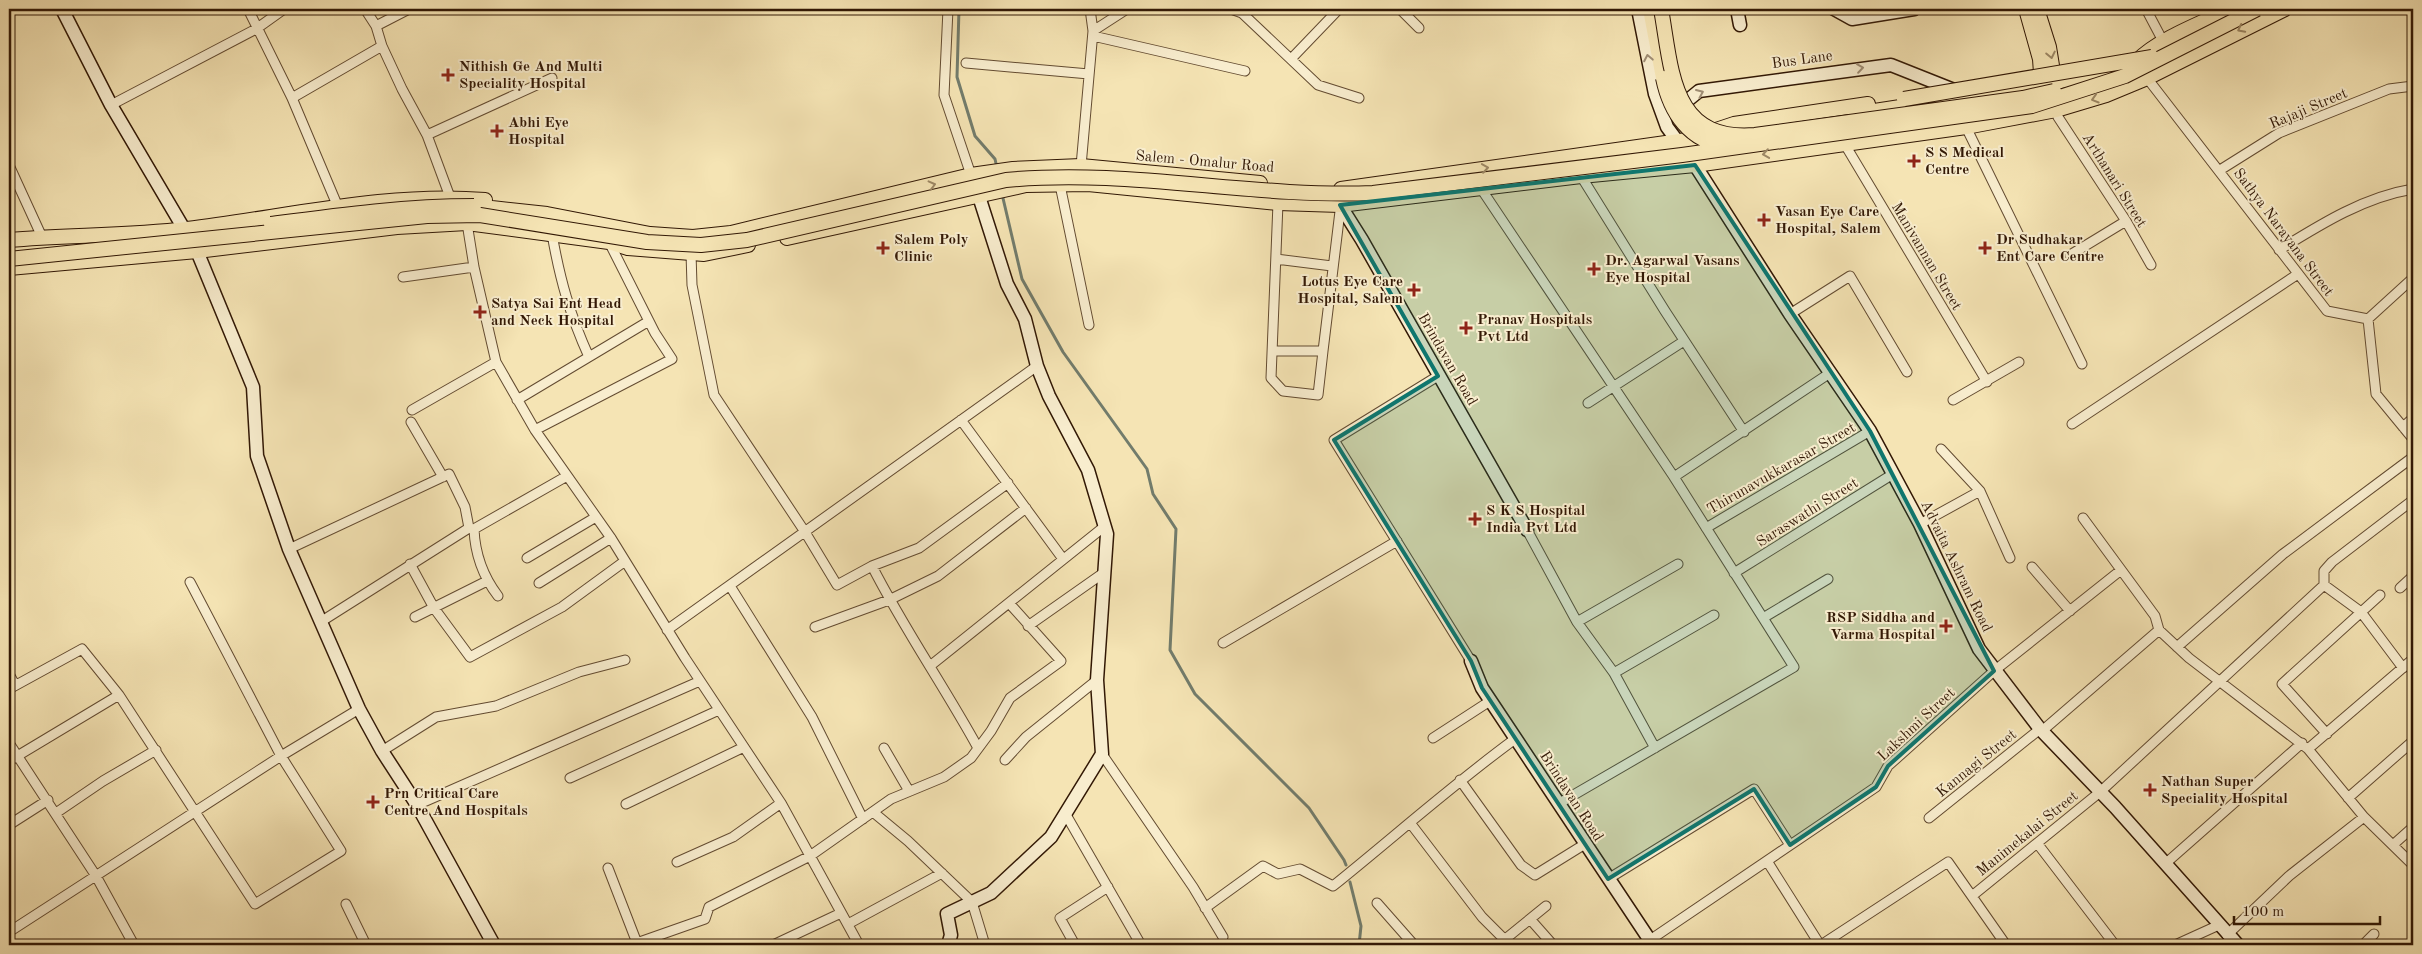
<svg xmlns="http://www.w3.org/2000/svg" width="2422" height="954" font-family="'Old Standard TT',serif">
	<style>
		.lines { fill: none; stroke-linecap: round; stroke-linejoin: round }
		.stream { stroke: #727c6c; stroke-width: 3 }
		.street-casing { stroke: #634b31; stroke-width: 11 }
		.secondary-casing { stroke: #321805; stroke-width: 15 }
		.primary-casing { stroke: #321805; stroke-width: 16 }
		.street { stroke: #f8edce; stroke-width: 9 }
		.secondary { stroke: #f8edce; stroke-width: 12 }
		.primary { stroke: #f5e4b4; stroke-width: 14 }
		.primary-bridge-casing { stroke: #321805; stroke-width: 16; stroke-linecap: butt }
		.primary-bridge { stroke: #f5e4b4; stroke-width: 14 }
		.oneway { stroke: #9d8865 }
		.oneway2 { stroke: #9f8d74 }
		.marked { fill: #0f766e; fill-opacity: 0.2; stroke: #0f766e; stroke-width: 4; stroke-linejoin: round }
		.poi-dot { fill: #8f2418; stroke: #f8edce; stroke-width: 2 }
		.labels { text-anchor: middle; stroke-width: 4; stroke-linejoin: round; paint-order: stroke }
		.street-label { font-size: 15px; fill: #321805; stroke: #f8edce }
		.poi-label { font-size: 15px; font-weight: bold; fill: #321805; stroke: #f8edce; text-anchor: start }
	</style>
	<rect width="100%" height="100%" fill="#f5e4b4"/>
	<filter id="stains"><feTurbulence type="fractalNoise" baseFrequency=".004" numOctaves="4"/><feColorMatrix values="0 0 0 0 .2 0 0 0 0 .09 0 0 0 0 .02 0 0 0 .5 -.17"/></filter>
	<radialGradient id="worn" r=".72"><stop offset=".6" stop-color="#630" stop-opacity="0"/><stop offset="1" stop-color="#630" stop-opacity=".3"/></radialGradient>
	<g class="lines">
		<path class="stream" d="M959 9 957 77 975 136 995 159 997 168
			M1002 194 1022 279 1063 352 1147 469 1153 494 1176 529 1170 650 1195 694 1309 808 1344 860 1346 865
			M1350 882 1361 926 1359 945"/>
		<defs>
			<path id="street" d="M248 9 292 98 338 207
				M365 9 376 26 382 46 402 89 427 135 450 197
				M948 9 944 95 971 175
				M1090 9 1093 31
				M1231 9 1242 13 1318 85 1359 98
				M1400 9 1419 28
				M2146 9 2164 43
				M376 26 409 9
				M1093 36 1245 71
				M1291 59 1339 9
				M966 63 1089 74
				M2147 78 2327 311 2368 319 2376 394 2413 439
				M292 98 382 46
				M111 105 256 29 284 9
				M2056 110 2058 117 2126 221 2151 265
				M1966 127 2082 364
				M427 135 552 78
				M1844 143 1987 382
				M9 165 42 237
				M1081 166 1093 31 1127 9
				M2220 170 2279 133 2389 89 2413 86
				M1581 176 1665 311 1744 432
				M1060 185 1089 325
				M1482 190 1674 477 1794 667 1558 804
				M1278 203 1271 378 1283 391 1318 395 1323 351
				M467 223 474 267 496 362 535 430 611 538 685 658 781 803 859 945
				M552 234C560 280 570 315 589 357
				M2279 250C2321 224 2364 197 2413 189
				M691 253 692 285 714 395 805 532 837 585 872 566 919 548 1008 483
				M2070 255 2126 221
				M1276 259 1332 266
				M403 277 474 267
				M1790 314 1850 276 1907 372
				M2368 319 2413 278
				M1272 351H1323L1341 203
				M1438 376 1334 440 1471 661
				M517 400 649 321
				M1953 400 2019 362
				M1588 403 1684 341
				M412 410 496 362
				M961 420 1063 559
				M411 422 443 477
				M2072 424 2298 274
				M2403 427 2413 418
				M535 430 672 359 655 333 609 242
				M1941 449 1980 491 2010 558
				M1674 477 1830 373
				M2083 518 2155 616 2159 630 2189 658 2308 749 2364 817 2413 865
				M1920 524 1980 491
				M1706 528 1870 431
				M474 529C475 554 482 575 498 596
				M1527 530 1577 622 1614 673 1655 748
				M289 549 449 474 465 507 469 528
				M527 558 596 517
				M410 564 434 608 470 657 562 607 625 561
				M872 566C904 629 944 686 978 748
				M2032 567 2070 611
				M1734 573 1893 474
				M539 583 611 538
				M730 586 812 717 863 819
				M2400 588 2413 576
				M415 617 487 581
				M1763 618 1828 579
				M322 621 469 528 474 529 567 476
				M1577 622 1678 564
				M1028 626 1102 574
				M815 627 889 600 938 576 1026 508
				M667 630 1037 366
				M1223 643 1397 541
				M2177 647 2283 554 2413 457
				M930 666 1105 526
				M2403 668 2361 612 2324 585V571L2332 562 2413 500
				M1614 673 1714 615
				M9 674 15 685
				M9 689 82 649 119 695 255 904 341 851 281 756 190 582
				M2042 731 2159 630
				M2327 734 2282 684 2380 595
				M1433 738 1490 701
				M9 743 96 876 134 945
				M884 748 909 791
				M2308 749 2413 659
				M382 751 436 717 496 706 579 672 625 660
				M1102 754 1193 887 1223 937
				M1005 760 1026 737 1097 680
				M9 761 119 695
				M570 778 719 710
				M1460 780 1521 865 1535 875 1585 844
				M2348 798 2413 741
				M626 804 744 747
				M417 805 700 681
				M873 812 908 841 972 902 985 945
				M56 813 103 781 156 750
				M1065 813 1141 945
				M1929 818 2040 729
				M12 823 48 800
				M1411 824 1482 917 1505 940
				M2037 843 2115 945
				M2394 844 2413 827
				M1767 861 1820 945
				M677 862 733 837 781 803
				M2165 864 2302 743
				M608 868 637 943
				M1608 879 1754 789 1790 845
				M1972 896 2100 792 2324 585
				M1377 903 1414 945
				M346 904 366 945
				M1205 908 1263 866 1278 874 1300 869 1333 886C1394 837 1452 785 1515 739
				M1530 919 1553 945
				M848 924 942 873
				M9 932 281 756 359 709
				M2227 935 2289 876 2364 817
				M1650 940 1876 787 1888 766 1994 671 2121 570
				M631 945 705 919 709 907 810 856 891 799 944 777 971 758 991 731 1010 698 1061 661 1009 603
				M773 945 841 913
				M1075 945 1060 918 1108 887
				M1498 945 1546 906
				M1821 945 1948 862 2006 945
				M2175 945 2219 925
				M2363 945 2374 934"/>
			<path id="secondary" d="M62 9 111 105 197 251 253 387 257 456 289 549 359 709 382 751 417 805 494 945
				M1638 9 1655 94 1667 127 1695 165 1790 314 1870 431 1920 524 1979 649 2040 729 2115 807 2238 945
				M1737 9 1740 25
				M1834 9 1852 19 1914 9
				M1677 109 1699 91 1891 65 1959 92
				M1340 205 1362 240 1527 530
				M1471 661 1482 688 1653 945
				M948 945 951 935 947 914 991 893 1051 837 1102 754 1097 680 1107 534 1088 470 1049 396 1037 366 1025 319 1007 284 976 187"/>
			<path id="primary" d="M1650 9 1663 78
				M2026 9 2040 59 2042 87
				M2037 9 2049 47 2055 84
				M2137 61C2160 38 2202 23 2231 9
				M1855 114 2043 85 2113 70
				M1710 132 1734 124 1868 104
				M1341 189 1708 137
				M474 206 547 214 650 234 693 237 731 233 971 175 1013 169 1081 166 1260 183
				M787 238 1026 185 1088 184 1278 203 1340 205 1581 176 1695 165 1966 127 2056 110 2106 95 2147 78 2285 9
				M9 240C68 235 128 236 187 229 287 217 385 192 485 200
				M9 268 197 251 397 227 467 223 609 242 628 248 704 254 748 245"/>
		</defs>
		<use href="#street" class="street-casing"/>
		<use href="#secondary" class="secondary-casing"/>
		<use href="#primary" class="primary-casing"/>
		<use href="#street" class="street"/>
		<use href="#secondary" class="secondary"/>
		<use href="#primary" class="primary"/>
		<defs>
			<path id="primary-bridge" d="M1661 9C1672 70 1671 142 1755 135L2023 98 2054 91
				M1663 78C1670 112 1689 142 1727 146
				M1904 99 2152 57
				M271 224C339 215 405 206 474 206
				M9 259 427 216 480 215 647 242 701 245 747 240 1006 180C1129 168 1250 198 1373 193L1682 155 2032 106 2125 76 2257 9"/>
		</defs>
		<use href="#primary-bridge" class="primary-bridge-casing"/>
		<use href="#primary-bridge" class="primary-bridge"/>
	</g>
	<defs><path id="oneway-chevron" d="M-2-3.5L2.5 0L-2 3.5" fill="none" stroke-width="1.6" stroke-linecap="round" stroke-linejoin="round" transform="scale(1.25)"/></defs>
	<g class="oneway">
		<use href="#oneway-chevron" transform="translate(2241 29) rotate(153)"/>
		<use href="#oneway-chevron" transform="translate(2051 55) rotate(78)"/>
		<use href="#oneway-chevron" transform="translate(2095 99) rotate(163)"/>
		<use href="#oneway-chevron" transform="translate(1766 154) rotate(172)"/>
		<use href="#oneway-chevron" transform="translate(1485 168) rotate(-8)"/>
		<use href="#oneway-chevron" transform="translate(932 185) rotate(-14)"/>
	</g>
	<g class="oneway2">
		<use href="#oneway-chevron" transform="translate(1648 58) rotate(-101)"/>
		<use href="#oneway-chevron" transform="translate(1860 68) rotate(-8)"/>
		<use href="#oneway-chevron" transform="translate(1700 93) rotate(-23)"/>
	</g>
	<path class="marked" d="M1695 165 1870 431 1994 671 1888 766 1876 787 1790 845 1754 789 1608 879 1482 688 1471 661 1334 440 1438 376 1340 205Z"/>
	<g class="poi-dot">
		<path d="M445.5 67.5h5v5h5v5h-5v5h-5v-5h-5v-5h5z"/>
		<path d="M494.5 123.5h5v5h5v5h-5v5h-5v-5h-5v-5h5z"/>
		<path d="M1911.5 153.5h5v5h5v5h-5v5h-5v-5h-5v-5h5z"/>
		<path d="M1761.5 212.5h5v5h5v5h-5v5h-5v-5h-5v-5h5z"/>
		<path d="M880.5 240.5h5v5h5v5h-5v5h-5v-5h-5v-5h5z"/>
		<path d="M1982.5 240.5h5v5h5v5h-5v5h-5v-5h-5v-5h5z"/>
		<path d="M1591.5 261.5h5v5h5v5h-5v5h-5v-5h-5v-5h5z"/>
		<path d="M1411.5 282.5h5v5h5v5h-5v5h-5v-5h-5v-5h5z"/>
		<path d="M477.5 304.5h5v5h5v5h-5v5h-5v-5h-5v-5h5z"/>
		<path d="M1463.5 320.5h5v5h5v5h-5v5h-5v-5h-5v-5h5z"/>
		<path d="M1472.5 511.5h5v5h5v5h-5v5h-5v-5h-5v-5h5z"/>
		<path d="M1943.5 618.5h5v5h5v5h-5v5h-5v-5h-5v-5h5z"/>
		<path d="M2147.5 782.5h5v5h5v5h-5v5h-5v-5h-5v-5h5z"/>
		<path d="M370.5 794.5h5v5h5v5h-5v5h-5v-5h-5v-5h5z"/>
	</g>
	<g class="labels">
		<g class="street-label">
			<text transform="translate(1802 59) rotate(-8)" y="5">Bus Lane</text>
			<text transform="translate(2308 108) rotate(-23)" y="5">Rajaji Street</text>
			<text transform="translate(1205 161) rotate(5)" y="5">Salem - Omalur Road</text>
			<text transform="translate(2115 180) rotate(58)" y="5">Arthanari Street</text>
			<text transform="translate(2284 232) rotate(53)" y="5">Sathya Narayana Street</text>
			<text transform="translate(1927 256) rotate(59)" y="5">Manivannan Street</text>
			<text transform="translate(1448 359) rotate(60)" y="5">Brindavan Road</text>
			<text transform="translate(1781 468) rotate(-30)" y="5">Thirunavukkarasar Street</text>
			<text transform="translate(1807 512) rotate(-32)" y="5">Saraswathi Street</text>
			<text transform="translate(1957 566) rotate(64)" y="5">Advaita Ashram Road</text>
			<text transform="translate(1916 724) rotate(-43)" y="5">Lakshmi Street</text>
			<text transform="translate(1976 763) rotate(-39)" y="5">Kannagi Street</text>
			<text transform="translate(1572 796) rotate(57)" y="5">Brindavan Road</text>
			<text transform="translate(2027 833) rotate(-39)" y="5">Manimekalai Street</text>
		</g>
		<g class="poi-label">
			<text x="459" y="71">Nithish Ge And Multi<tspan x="459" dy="17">Speciality Hospital</tspan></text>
			<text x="508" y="127">Abhi Eye<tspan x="508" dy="17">Hospital</tspan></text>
			<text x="1925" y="157">S S Medical<tspan x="1925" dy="17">Centre</tspan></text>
			<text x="1775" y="216">Vasan Eye Care<tspan x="1775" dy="17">Hospital, Salem</tspan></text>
			<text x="894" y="244">Salem Poly<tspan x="894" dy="17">Clinic</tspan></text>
			<text x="1996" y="244">Dr Sudhakar<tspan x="1996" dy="17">Ent Care Centre</tspan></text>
			<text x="1605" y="265">Dr. Agarwal Vasans<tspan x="1605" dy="17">Eye Hospital</tspan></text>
			<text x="1403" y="286" text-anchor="end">Lotus Eye Care<tspan x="1403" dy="17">Hospital, Salem</tspan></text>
			<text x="491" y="308">Satya Sai Ent Head<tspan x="491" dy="17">and Neck Hospital</tspan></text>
			<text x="1477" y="324">Pranav Hospitals<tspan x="1477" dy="17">Pvt Ltd</tspan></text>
			<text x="1486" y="515">S K S Hospital<tspan x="1486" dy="17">India Pvt Ltd</tspan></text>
			<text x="1935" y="622" text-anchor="end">RSP Siddha and<tspan x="1935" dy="17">Varma Hospital</tspan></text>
			<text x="2161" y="786">Nathan Super<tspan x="2161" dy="17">Speciality Hospital</tspan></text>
			<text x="384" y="798">Prn Critical Care<tspan x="384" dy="17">Centre And Hospitals</tspan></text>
		</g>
	</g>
	<rect width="2422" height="954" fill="none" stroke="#f5e4b4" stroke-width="30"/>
	<rect x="10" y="10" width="2402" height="934" fill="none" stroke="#321805" stroke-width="2.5"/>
	<rect x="15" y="15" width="2392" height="924" fill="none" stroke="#321805"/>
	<path d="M2234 916v8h146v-8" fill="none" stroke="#321805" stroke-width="2.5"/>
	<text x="2242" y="916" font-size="15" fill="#321805" stroke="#f8edce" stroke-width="4" paint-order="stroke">100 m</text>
	<rect width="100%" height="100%" filter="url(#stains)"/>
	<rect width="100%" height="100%" fill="url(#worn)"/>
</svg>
